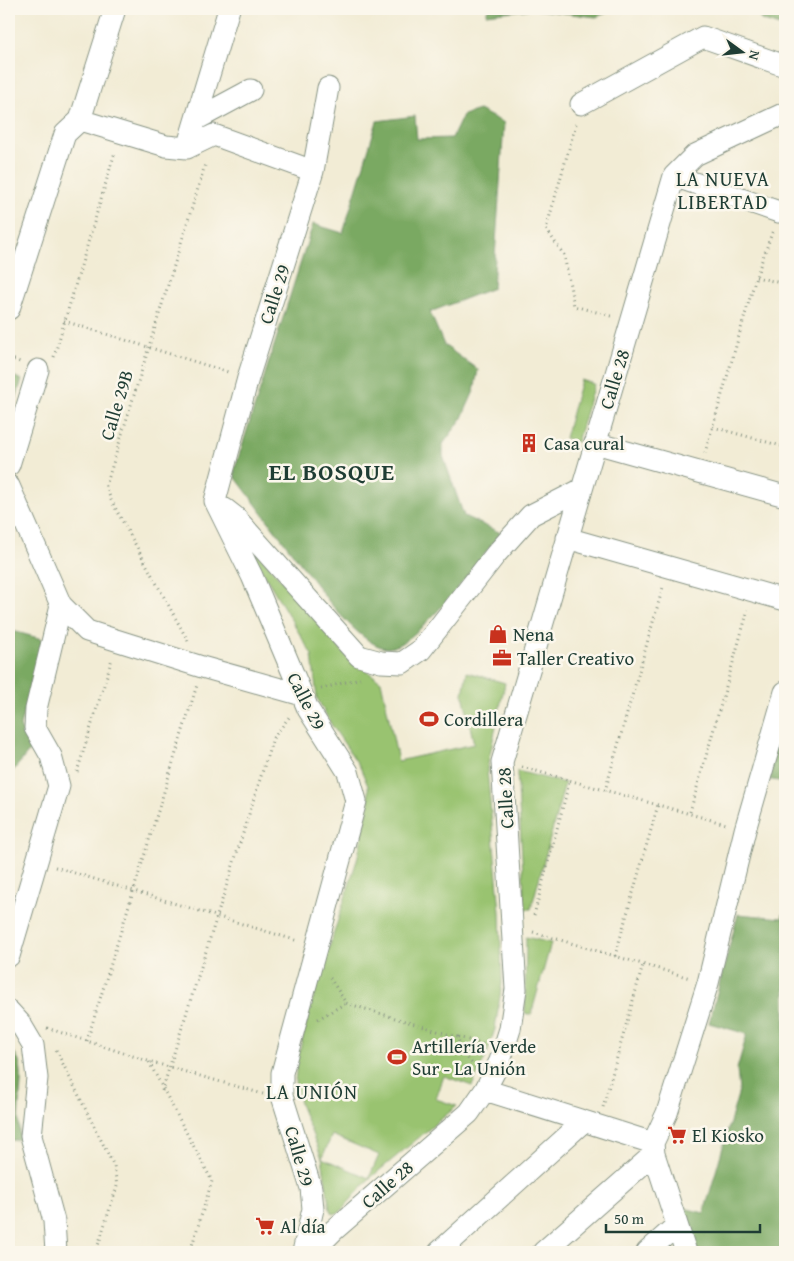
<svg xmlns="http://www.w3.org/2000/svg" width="794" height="1261" font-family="'Gentium Book Plus',serif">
<rect width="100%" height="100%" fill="#fbf7ec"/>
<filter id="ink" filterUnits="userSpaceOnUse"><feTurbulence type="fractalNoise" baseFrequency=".02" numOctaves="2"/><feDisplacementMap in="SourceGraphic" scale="10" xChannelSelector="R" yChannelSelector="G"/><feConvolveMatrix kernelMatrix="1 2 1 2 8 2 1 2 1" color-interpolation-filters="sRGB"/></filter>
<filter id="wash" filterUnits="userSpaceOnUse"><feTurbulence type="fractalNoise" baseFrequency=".0096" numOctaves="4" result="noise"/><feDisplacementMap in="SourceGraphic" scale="20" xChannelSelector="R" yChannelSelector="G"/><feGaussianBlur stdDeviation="1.12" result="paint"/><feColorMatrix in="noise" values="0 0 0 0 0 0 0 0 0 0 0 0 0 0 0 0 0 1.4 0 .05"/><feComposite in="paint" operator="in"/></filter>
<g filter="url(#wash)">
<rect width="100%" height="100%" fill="#f2ecd5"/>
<path fill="#99c370" stroke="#5c8052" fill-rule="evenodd" d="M581 380 594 384 577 442 565 438Z
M238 530 349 659 381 681 398 761 474 744 463 694 467 672 505 683 487 769 500 912 502 983 495 1029 486 1056 472 1086 444 1076 436 1099 457 1106 369 1179 340 1212 333 1214 330 1209 322 1158 300 1104 295 1082 297 1061 311 1005 357 860 369 804 368 786 360 767 331 724 317 698 312 655ZM332 1135 379 1155 369 1178 322 1158Z
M517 771 565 783 531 909H525Z
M526 937 551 943 531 1015 525 1013Z"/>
<path fill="#7aa962" stroke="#4c734b" d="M488 9H617L596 17 532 9 486 14Z
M754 9H785V11L779 26 761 20Z
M479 110 504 123 493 288 430 312 444 345 478 370 474 391 461 420 443 444V456L464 516 501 533C482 556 416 650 386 648 367 646 342 617 330 603L233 474 313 224 343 233 377 121 415 116 417 139 452 138 463 115Z
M9 374 22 380 9 420Z
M9 630 42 639 20 726 30 750 9 776Z
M785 716V782L766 779Z
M785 907V1252H698L684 1208 704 1213 739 1091 737 1069 747 1034 709 1023 738 914 782 918Z
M9 1047C27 1062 20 1087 19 1107 18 1118 19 1129 20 1139L9 1141Z"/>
</g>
<g filter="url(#ink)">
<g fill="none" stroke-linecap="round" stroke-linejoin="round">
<g stroke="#889484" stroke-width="23">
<path id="minor" d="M581 104 703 37 785 66
M197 119 251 90
M80 120 166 146 187 148 214 135 313 171
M187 148 229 9
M674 176 779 212
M9 309 65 134 80 120 115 9
M595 443 785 496
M9 465 38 370
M9 486 61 605 87 631 202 667 302 695
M225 509 234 516 359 656 381 662 402 663 421 650 496 554 531 515 582 489
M567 538 785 600
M9 956 59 786 51 756 35 728 36 709 61 605
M9 1011 20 1023 33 1045 37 1078 31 1136 54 1221 56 1252
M485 1090 653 1143
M303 1252 313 1209 311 1188 282 1096V1073L356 801 348 772 308 709 252 576 215 501 248 378 313 171 328 88
M312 1252 334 1230 469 1113 485 1090 500 1061 510 1029 516 989 502 762 674 176 695 155 785 113
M439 1252 583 1122
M543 1252 654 1154
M647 1252 677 1225
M686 1252 654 1154 653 1143 667 1113 708 983 745 830 785 692"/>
</g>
<path stroke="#889484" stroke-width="3" stroke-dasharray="1 4" stroke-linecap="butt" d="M576 124 546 229 564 255 574 306 611 316
M756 277 785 284
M64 321 228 372
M54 357 115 152
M9 358 20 362
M713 427 785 447
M705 453 756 277 773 230
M188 641 111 500 106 486 206 162
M321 689 360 678
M522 767 726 824
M77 772 112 659
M605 791 663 587
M690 812 748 610
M55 867 298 941
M534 915 570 780
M533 932 690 978
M615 956 658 805
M330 978 346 1003 457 1037 464 1054 474 1066
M318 1019 346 1003
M47 1028 148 1061 263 1094
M458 1037 486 1045
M87 1041 197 685
M56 1050 114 1166 117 1186 96 1252
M149 1062 212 1181 190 1252
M162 1091 273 738 290 716
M603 1107 643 965"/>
<use href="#minor" stroke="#fff" stroke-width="21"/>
</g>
</g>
<defs>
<g id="building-bare" transform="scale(1.5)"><path d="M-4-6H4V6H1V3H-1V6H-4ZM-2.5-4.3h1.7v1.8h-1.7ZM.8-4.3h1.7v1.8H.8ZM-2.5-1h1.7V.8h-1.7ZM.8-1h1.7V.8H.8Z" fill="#c8321e" stroke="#fbf7ec" stroke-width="2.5" paint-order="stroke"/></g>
<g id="shop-bare" transform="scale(1.5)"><path d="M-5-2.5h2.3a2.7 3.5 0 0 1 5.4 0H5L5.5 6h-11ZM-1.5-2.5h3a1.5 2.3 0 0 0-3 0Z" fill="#c8321e" stroke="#fbf7ec" stroke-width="2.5" paint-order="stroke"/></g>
<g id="office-bare" transform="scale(1.5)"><path d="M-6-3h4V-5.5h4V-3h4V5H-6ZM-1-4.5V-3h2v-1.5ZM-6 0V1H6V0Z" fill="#c8321e" stroke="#fbf7ec" stroke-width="2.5" paint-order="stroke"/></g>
<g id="stadium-bare" transform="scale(1.5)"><path d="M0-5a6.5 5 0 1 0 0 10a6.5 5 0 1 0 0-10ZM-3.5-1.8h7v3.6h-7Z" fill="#c8321e" stroke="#fbf7ec" stroke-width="2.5" paint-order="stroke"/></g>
<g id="supermarket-bare" transform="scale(1.5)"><path d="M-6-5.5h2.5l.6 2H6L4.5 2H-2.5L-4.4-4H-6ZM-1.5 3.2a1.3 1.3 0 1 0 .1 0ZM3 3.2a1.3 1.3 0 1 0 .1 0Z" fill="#c8321e" stroke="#fbf7ec" stroke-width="2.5" paint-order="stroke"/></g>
</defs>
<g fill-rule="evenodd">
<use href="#building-bare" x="529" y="443"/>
<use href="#shop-bare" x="498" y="634"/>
<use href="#office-bare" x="502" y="658"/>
<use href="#stadium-bare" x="429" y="719"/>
<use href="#stadium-bare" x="397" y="1057"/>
<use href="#supermarket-bare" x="677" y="1135"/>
<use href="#supermarket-bare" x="265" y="1226"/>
</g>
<g text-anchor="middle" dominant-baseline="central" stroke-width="5" stroke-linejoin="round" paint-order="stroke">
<g font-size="19" fill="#1f3d34" stroke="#fbf7ec">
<text transform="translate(274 294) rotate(-72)">Calle 29</text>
<text transform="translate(614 379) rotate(-73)">Calle 28</text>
<text transform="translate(116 405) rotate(-73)">Calle 29B</text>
<text transform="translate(307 701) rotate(63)">Calle 29</text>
<text transform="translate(505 798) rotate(-93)">Calle 28</text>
<text transform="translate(300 1156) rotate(74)">Calle 29</text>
<text transform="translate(387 1184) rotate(-41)">Calle 28</text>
</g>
<g font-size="19" fill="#1f3d34" stroke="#fbf7ec" text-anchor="start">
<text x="544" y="443">Casa cural</text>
<text x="513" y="634">Nena</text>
<text x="517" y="658">Taller Creativo</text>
<text x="444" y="719">Cordillera</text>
<text x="412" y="1046">Artillería Verde<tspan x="412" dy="22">Sur - La Unión</tspan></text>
<text x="692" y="1135">El Kiosko</text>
<text x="280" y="1226">Al día</text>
</g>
<g font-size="20" letter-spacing="1" fill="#1f3d34" stroke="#fbf7ec">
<text x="723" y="178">LA NUEVA<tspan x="723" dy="23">LIBERTAD</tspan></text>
<text x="312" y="1091">LA UNIÓN</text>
</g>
<g font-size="24" font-weight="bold" letter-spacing="1" fill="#1f3d34" stroke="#fbf7ec">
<text x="332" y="471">EL BOSQUE</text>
</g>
</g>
<rect width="794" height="1261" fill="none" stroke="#fbf7ec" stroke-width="30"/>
<g transform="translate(742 52) rotate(105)" stroke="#fbf7ec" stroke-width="4" paint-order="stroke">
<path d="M0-4L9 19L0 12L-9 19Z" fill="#1f3d34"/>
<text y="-8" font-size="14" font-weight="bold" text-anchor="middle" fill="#1f3d34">N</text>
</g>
<path d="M606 1224v8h154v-8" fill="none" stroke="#1f3d34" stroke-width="2.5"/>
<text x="614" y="1224" font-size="15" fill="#1f3d34" stroke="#fbf7ec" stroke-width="4" paint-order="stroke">50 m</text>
</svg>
